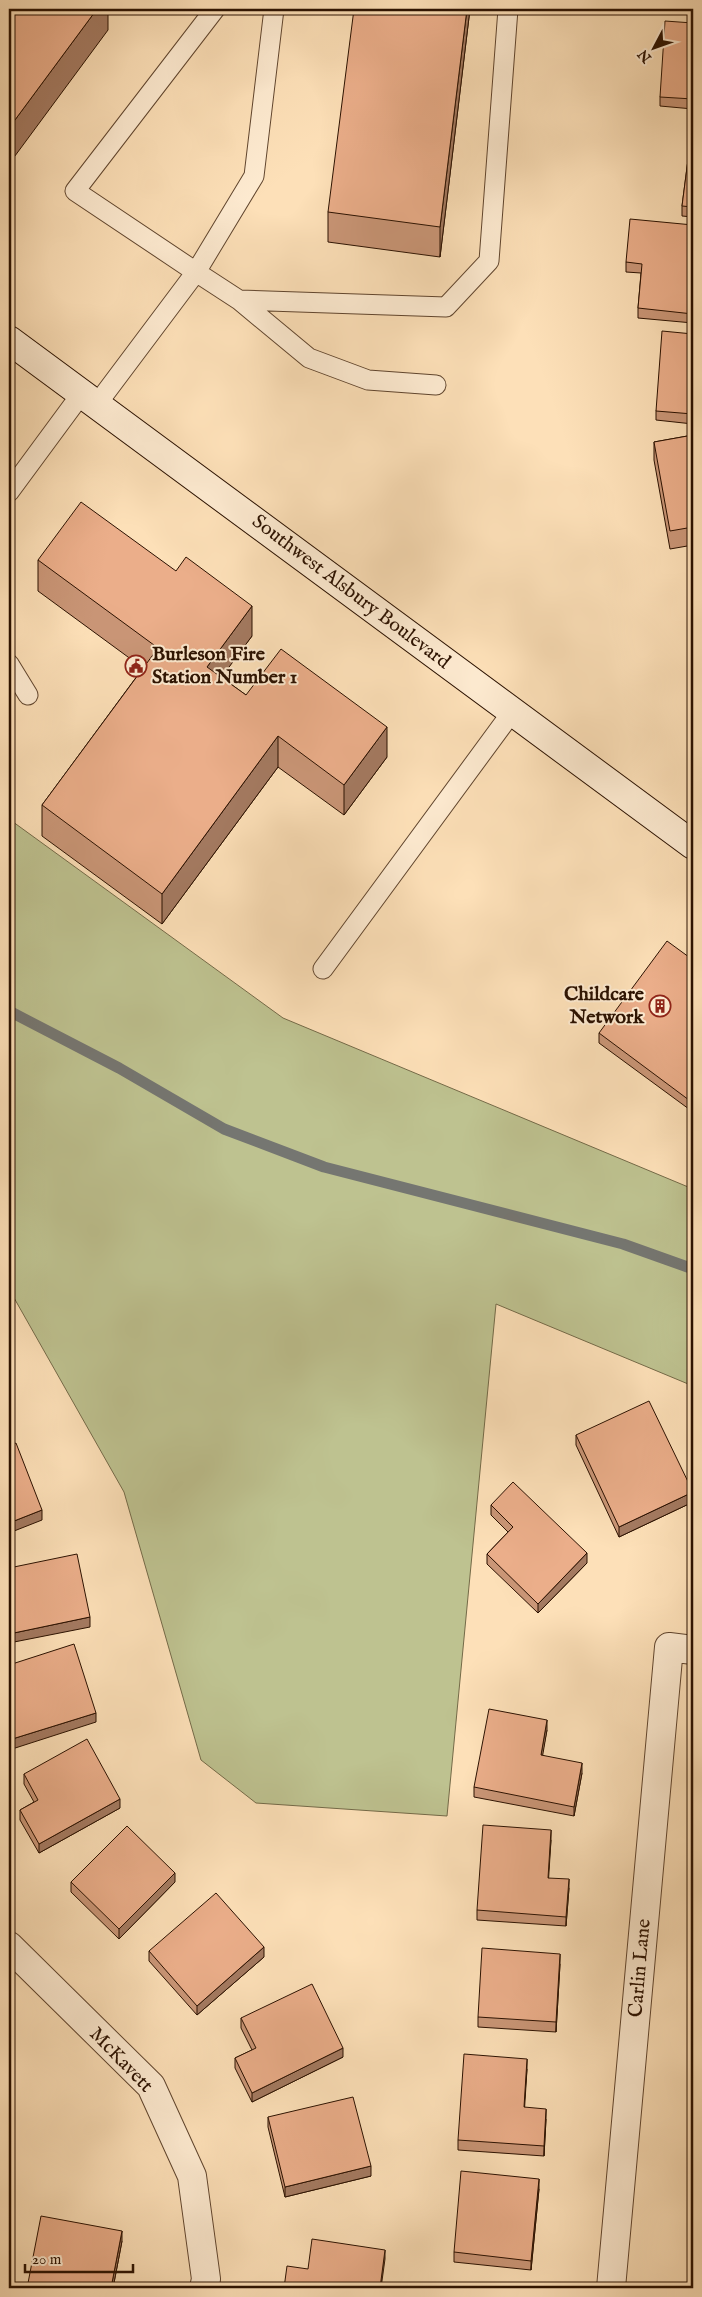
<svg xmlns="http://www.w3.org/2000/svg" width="702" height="2297" font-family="'IM FELL English',serif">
<rect width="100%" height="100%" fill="#fde0b8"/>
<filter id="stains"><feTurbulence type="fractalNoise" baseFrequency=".004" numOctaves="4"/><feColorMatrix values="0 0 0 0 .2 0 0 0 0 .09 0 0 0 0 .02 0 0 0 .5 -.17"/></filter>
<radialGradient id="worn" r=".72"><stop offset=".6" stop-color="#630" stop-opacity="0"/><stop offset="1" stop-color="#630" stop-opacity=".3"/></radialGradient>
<path fill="#bec290" stroke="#746a48" d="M9 819 283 1018 693 1189V1386L496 1304 447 1816 256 1803 201 1760 124 1492 9 1289Z"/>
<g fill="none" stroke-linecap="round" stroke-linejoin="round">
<path stroke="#757671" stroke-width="11" d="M9 1011 119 1068 224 1129 324 1167 623 1244 693 1269"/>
<g stroke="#60452e" stroke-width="21">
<path id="service" d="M215 9 75 191 196 272 254 176 274 9
M239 300 446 307 489 261 508 9
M97 404 196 272 239 300 309 358 368 380 436 385
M9 492 82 393
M9 664 28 695
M323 969 512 712"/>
</g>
<g stroke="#60452e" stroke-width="30">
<path id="minor" d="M9 1946 151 2086 192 2176 206 2279 204 2288
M611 2288 669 1647 693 1650"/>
</g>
<g stroke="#2b1100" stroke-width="30">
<path id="secondary" d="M9 340 693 845"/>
</g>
<use href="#service" stroke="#feebd1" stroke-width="19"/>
<use href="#minor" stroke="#feebd1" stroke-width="28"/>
<use href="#secondary" stroke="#feebd1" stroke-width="28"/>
</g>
<path fill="#ca9677" stroke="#2b1100" d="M470 9 440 257 328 242V212Z
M693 23V109L660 106V97Z
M693 121V217L682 216V206Z
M693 225V323L638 318V308L641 273 626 272V262Z
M693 334V424L656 420V411Z
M693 435V545L670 549 654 460V442Z
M38 560 252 636 221 677 246 695 387 757 344 815 278 767 162 924 42 836V805L143 668 38 591Z
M693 611V627L690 623V614Z
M693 960V1112L599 1043V1033Z
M576 1435 693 1502 619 1537 576 1445Z
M491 1505 587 1563 538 1613 487 1564V1554L508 1532 491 1515Z
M547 1730 542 1755 582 1773 574 1816 474 1797V1787Z
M24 1774 120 1808 39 1853 20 1820V1810L34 1802 24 1784Z
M551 1840 548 1878 569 1888 566 1926 477 1920V1910Z
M71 1882H175L119 1939 71 1892Z
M149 1951 264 1957 197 2015 149 1961Z
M560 1964 556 2032 478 2027V2017Z
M241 2018 343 2057 252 2102 235 2068V2058L252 2050 241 2028Z
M527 2069 524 2107 546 2119 544 2156 458 2150V2140Z
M268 2117 371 2176 285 2197 268 2127Z
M539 2189 531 2270 454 2262V2252Z
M122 2241 113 2288H28V2283Z"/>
<path fill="#a47a61" stroke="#2b1100" d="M97 9H108V30L9 164V128Z
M467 9H470L440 257V227Z
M252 606V636L207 697V667Z
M387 727V757L344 815V785Z
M278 736V767L162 924V894Z
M693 1492V1502L619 1537V1527Z
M42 1510V1520L9 1533V1523Z
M587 1553V1563L538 1613V1604Z
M90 1617V1627L9 1643V1634Z
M96 1713V1722L9 1750V1740Z
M547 1720V1730L541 1765V1755Z
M582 1763V1773L574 1816V1807Z
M120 1799V1808L39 1853V1844Z
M551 1830V1840L548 1888V1878Z
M175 1873V1882L119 1939V1929Z
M569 1879V1888L566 1926V1917Z
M264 1947V1957L197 2015V2006Z
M560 1954V1964L556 2032V2022Z
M343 2048V2057L252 2102V2093Z
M527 2059V2069L524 2117V2107Z
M546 2109V2119L544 2156V2146Z
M371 2166V2176L285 2197V2187Z
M539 2179V2189L531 2270V2261Z
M122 2231V2241L113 2288H111Z
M385 2250V2259L381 2288H380Z"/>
<path fill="#ebae8a" stroke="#2b1100" d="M18 9H97L9 128V21Z
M354 9H467L440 227 328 212Z
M665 21 693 23V99L660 97Z
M693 121V207L682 206Z
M630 219 693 225V314L638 308 642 264 626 262Z
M662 331 693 334V414L656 411Z
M693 435V527L670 531 654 442Z
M81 502 176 571 186 557 252 606 207 667 246 695 281 649 387 727 344 785 278 736 162 894 42 805 158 648 38 560Z
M693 611V618L690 614Z
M667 941 693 960V1103L599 1033Z
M649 1401 693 1492 619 1527 576 1435Z
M16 1443 42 1510 9 1523V1446Z
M513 1482 587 1553 538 1604 487 1554 513 1527 491 1505Z
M77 1554 90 1617 9 1634V1568Z
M74 1644 96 1713 9 1740V1665Z
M489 1709 547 1720 541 1755 582 1763 574 1807 474 1787Z
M87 1739 120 1799 39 1844 20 1810 38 1800 24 1774Z
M483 1825 551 1830 548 1878 569 1879 566 1917 477 1910Z
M127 1826 175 1873 119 1929 71 1882Z
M216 1893 264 1947 197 2006 149 1951Z
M482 1948 560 1954 556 2022 478 2017Z
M312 1984 343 2048 252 2093 235 2058 256 2048 241 2018Z
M464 2054 527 2059 524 2107 546 2109 544 2146 458 2140Z
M353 2097 371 2166 285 2187 268 2117Z
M461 2171 539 2179 531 2261 454 2252Z
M41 2216 122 2231 111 2288H55L28 2283Z
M312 2239 385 2250 380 2288H284L287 2266 308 2269Z"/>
<defs>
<g id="civic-ring" transform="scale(1.125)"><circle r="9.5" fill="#feebd1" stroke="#8f2418" stroke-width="1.5"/><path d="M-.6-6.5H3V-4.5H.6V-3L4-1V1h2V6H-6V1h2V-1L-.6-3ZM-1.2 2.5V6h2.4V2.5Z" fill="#8f2418"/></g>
<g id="building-ring" transform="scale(1.125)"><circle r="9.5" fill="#feebd1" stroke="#8f2418" stroke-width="1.5"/><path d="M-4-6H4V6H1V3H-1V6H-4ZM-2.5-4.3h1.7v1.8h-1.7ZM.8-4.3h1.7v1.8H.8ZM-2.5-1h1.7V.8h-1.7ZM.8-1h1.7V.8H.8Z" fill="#8f2418"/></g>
</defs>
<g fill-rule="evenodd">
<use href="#civic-ring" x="136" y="666"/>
<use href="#building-ring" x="660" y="1006"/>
</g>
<g text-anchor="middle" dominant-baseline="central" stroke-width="4" stroke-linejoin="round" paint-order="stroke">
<g font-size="20" fill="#2b1100" stroke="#feebd1">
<text transform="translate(351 592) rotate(37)">Southwest Alsbury Boulevard</text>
<text transform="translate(640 1968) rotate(-85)">Carlin Lane</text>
<text transform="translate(121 2060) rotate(46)">McKavett</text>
</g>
<g font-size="20" font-weight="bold" fill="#2b1100" stroke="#feebd1" text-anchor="start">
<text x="152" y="654">Burleson Fire<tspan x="152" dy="23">Station Number 1</tspan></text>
<text x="644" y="994" text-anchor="end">Childcare<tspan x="644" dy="23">Network</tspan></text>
</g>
</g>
<rect width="702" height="2297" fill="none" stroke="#fde0b8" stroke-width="30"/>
<rect x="10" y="10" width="682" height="2277" fill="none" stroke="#2b1100" stroke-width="2.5"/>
<rect x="15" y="15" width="672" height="2267" fill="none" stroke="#2b1100"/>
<g transform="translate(654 48) rotate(229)" stroke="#feebd1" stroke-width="4" paint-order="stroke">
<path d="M0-4L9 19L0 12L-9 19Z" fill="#2b1100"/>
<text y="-8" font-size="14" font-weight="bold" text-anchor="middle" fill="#2b1100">N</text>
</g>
<path d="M25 2264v8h108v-8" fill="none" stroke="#2b1100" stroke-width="2.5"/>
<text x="32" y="2264" font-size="15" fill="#2b1100" stroke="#feebd1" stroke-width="4" paint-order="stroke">20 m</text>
<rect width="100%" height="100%" filter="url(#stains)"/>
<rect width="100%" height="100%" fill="url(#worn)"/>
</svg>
